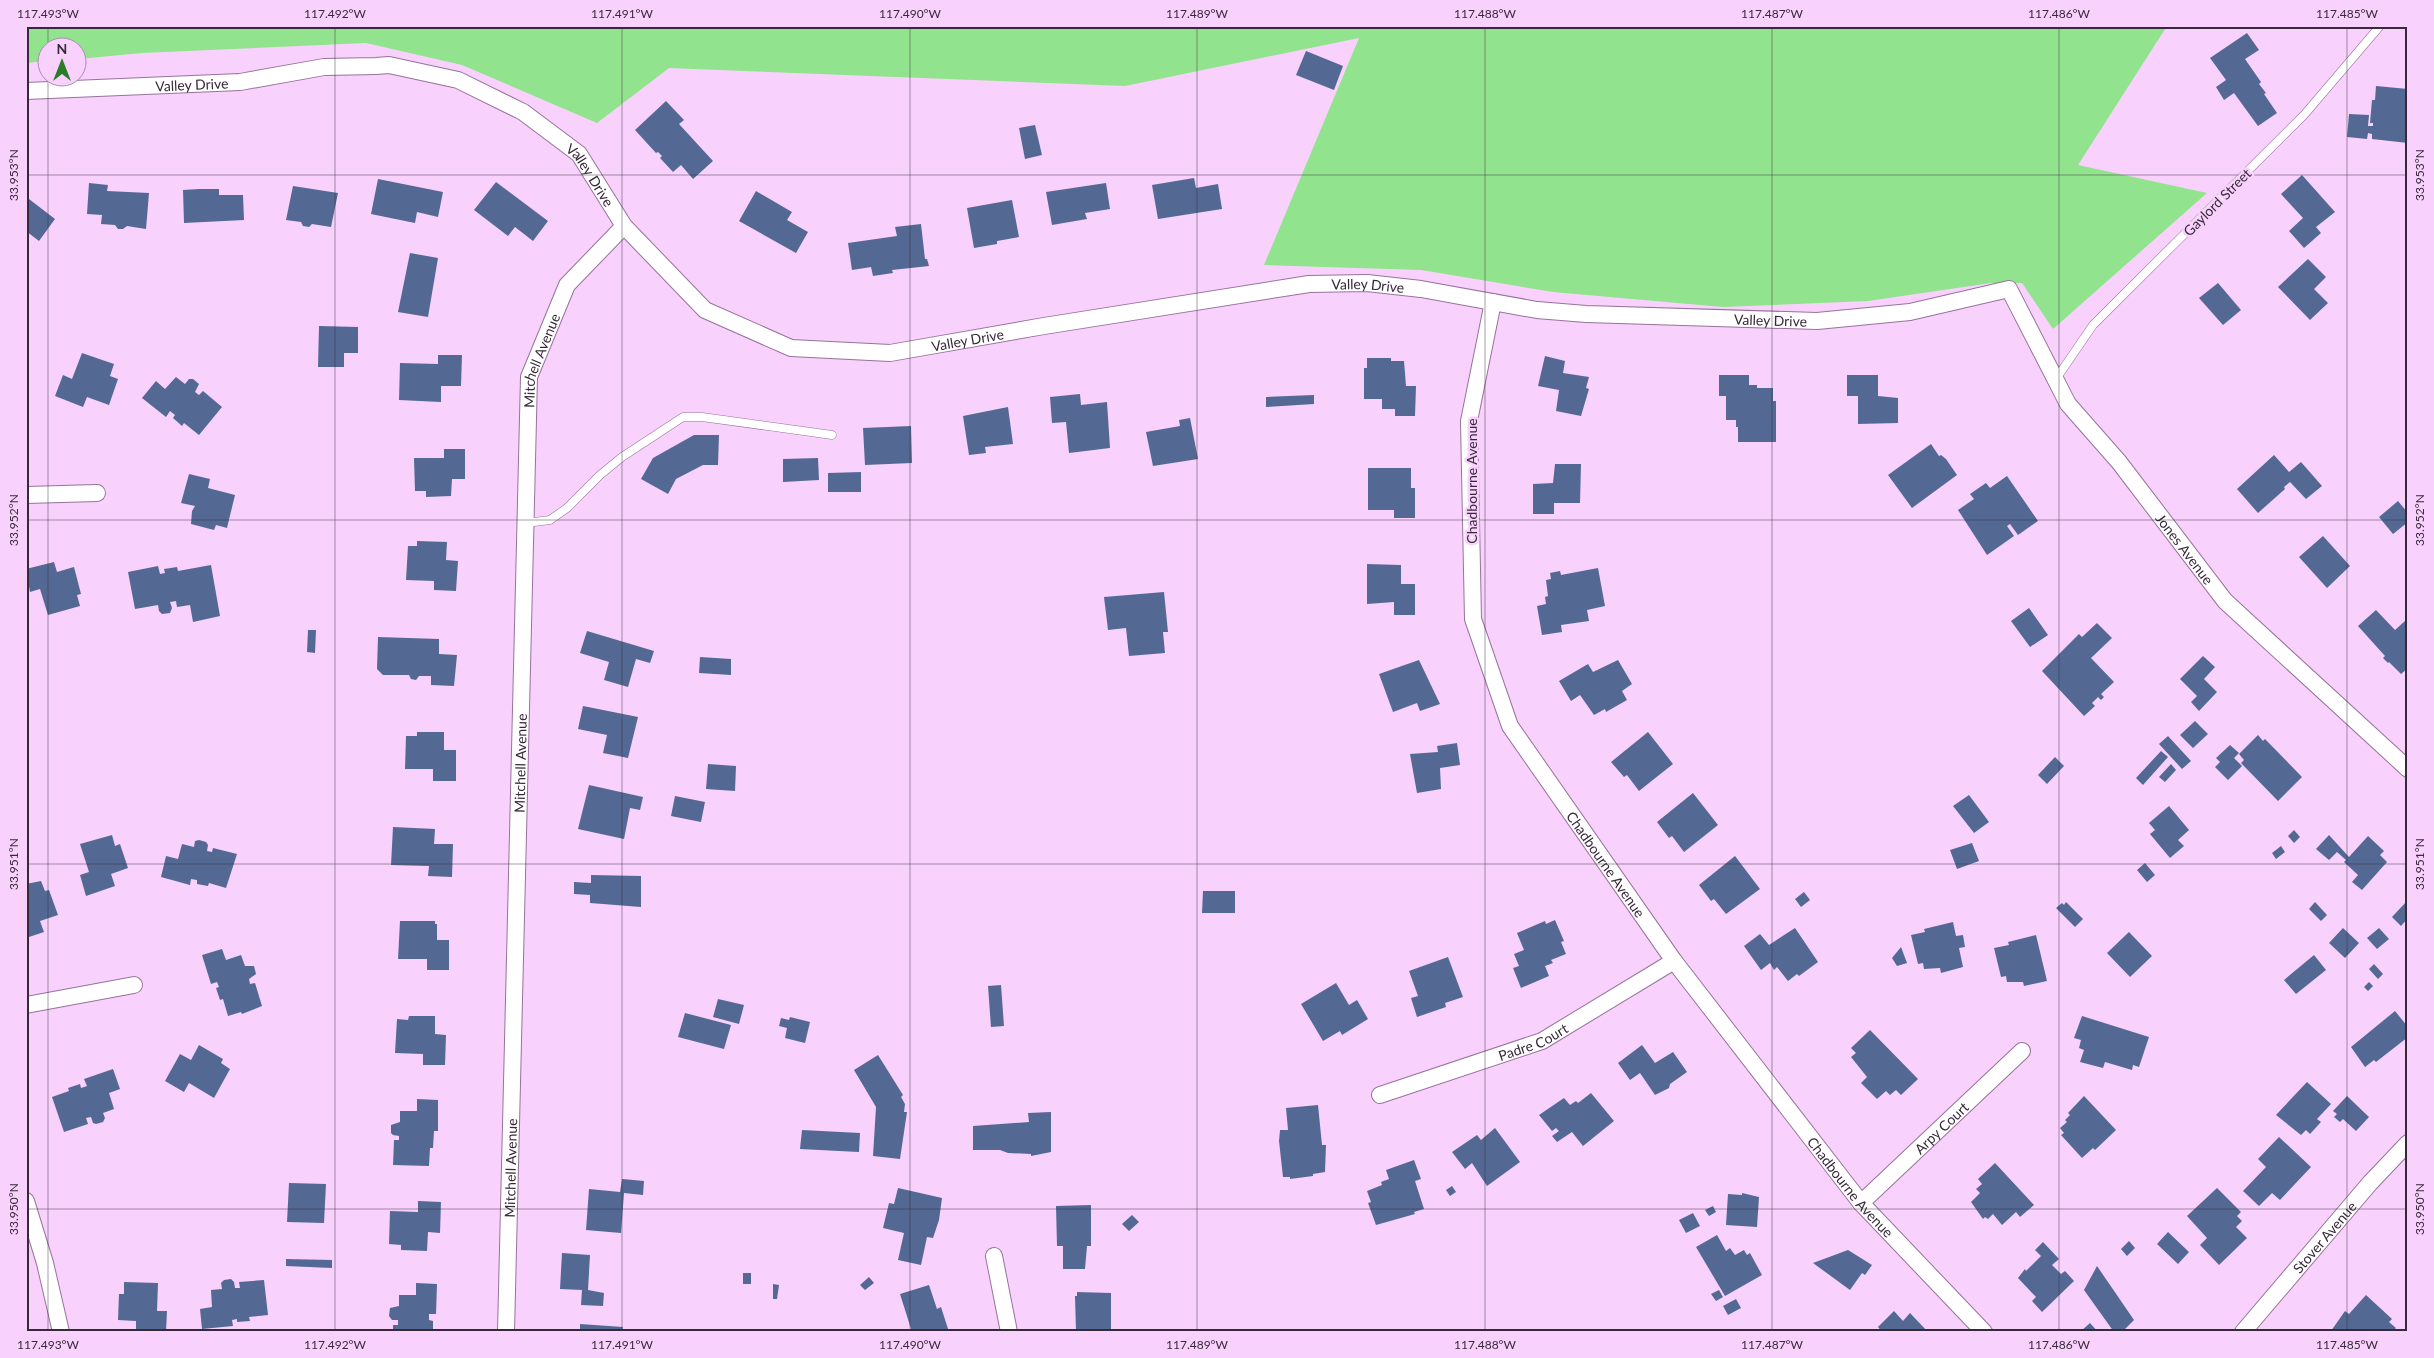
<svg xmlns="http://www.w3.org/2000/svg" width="2434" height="1358" font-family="Lato,sans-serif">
<rect width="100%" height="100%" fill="#f8d1fd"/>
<path fill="#92e38d" d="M26 26H2167L2078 165 2207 193 2053 329 2022 283H1991L1868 301 1723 307 1553 292 1421 270 1264 265 1359 38 1125 86 669 68 597 123 462 65 366 43 142 53 78 59V48H48L47 61 26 63Z"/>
<path fill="#536994" d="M2247 33 2259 50 2245 59 2261 82 2259 84 2266 93 2264 94 2277 113 2258 126 2234 93 2224 100 2216 87 2226 80 2210 58Z
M1306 51 1343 66 1334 90 1296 75Z
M2376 86 2408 89V143L2372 139V134L2368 133 2367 139 2347 137 2349 114 2369 115 2368 126H2373V123H2370L2372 100H2375Z
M666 101 684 120 679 124 713 161 693 179 681 165 673 172 660 158 662 156 658 152 656 153 635 130Z
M1035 125 1042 155 1025 159 1019 128Z
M2302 175 2335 212 2316 227 2321 233 2304 248 2289 231 2303 218 2281 194Z
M1194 178 1196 188 1218 184 1222 209 1158 219 1152 185Z
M378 179 443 192 438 217 417 212 415 223 371 214Z
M496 182 548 221 533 241 515 227 508 236 474 210Z
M89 183 108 185 107 191 149 193 146 229 127 226 123 229H118L115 225 101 224 102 215 87 214Z
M1106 183 1110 209 1085 213 1087 219 1052 225 1046 192Z
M293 186 338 193 331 227 312 224 309 227 303 226 301 222 286 220Z
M199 189H219V195H243L244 220 184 223 183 190Z
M756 191 792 212 787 220 808 232 796 253 739 221Z
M29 199 55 219 39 241 26 231V203Z
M1012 200 1019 237 997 241V244L974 248 967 208Z
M921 224 925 259H927L929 266 892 270 893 273 873 276 871 267 852 270 848 243 897 236 895 227Z
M410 253 438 258 428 317 398 312Z
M2308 259 2326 277 2314 289 2328 303 2310 320 2278 287Z
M2218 283 2241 310 2223 325 2199 298Z
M319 326 358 327V353H344V367H318Z
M82 353 114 364 110 376 118 379 109 405 87 397 83 407 55 396 63 375 72 379Z
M438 355H462L461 386H441V402L399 400 400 363 438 364Z
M1545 356 1565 361 1563 373 1589 377 1586 388 1589 389 1581 416 1556 411 1559 390 1538 386Z
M1367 358H1391V361H1404L1406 386H1416L1415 416H1395V409H1382V399H1364V368H1367Z
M1719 375H1749V385H1757V388H1773V401H1776V442H1738V427H1736V420H1726V396H1719Z
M1847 375H1878V396L1898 398V423L1858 424V396H1847Z
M176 377 185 384 189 379H193L199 384 195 392 199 395 203 391 222 407 199 435 184 423 182 426 173 418 175 415 170 411 166 417 142 398 156 381 165 389Z
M1080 394 1081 405 1107 402 1110 448 1069 453 1066 422 1052 423 1050 397Z
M1314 395V404L1266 407V397Z
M1008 407 1013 444 985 447 986 453 969 455 963 416Z
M1190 418 1198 459 1153 466 1146 432 1180 426 1179 420Z
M911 426 912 463 865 465 863 428Z
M694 435H719L718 465H703L676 479 668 494 641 479 653 458Z
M1931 444 1939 456 1941 455 1946 459 1957 475 1912 508 1888 475Z
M444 449H465V479H452L451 496 426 497V491H415L414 458H444Z
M2274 455 2289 472 2301 462 2322 486 2306 499 2290 482 2284 487 2285 489 2258 513 2237 489Z
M818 458 819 480 783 482V459Z
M1555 464H1581L1580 503H1554V514H1533V484L1553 483Z
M1368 468H1411V488H1415V518H1394V510H1368Z
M861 472V492H828V473Z
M189 474 210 479 208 488 235 495 227 528 216 525 214 530 191 524 192 511 195 506 181 503Z
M2007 476 2038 521 2018 535 2010 524 2007 526 2014 536 1987 555 1958 510 1974 499 1970 494 1986 483 1990 488Z
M2398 501 2408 513V522L2393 534 2379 517Z
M2323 536 2350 566 2327 588 2299 557Z
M417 541 447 542 446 560 458 561 456 591 434 590V581L406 580 408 546H417Z
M54 562 57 572 74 567 81 594 77 595 80 606 48 615 40 589 30 592 26 569Z
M1367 564 1401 565V584H1415V615H1394V602L1367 604Z
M211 565 220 616 193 622 190 605 177 607 176 601 170 602 172 608 170 613 162 614 159 611 158 605 135 609 128 572 158 566 160 574 165 573 164 569 177 567 178 571Z
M1598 568 1605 606 1587 610 1589 621 1561 625 1562 632 1542 635 1537 606 1546 604 1545 597 1548 596 1546 580 1551 579 1550 573 1560 571 1561 575Z
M1164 592 1168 632H1163L1165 653 1129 656 1126 628 1108 630 1104 597Z
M2029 608 2048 635 2030 647 2011 621Z
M2376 610 2395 630 2405 621 2408 624V668L2401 674 2389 662 2388 663 2383 658 2385 656 2358 626Z
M2097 623 2112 638 2091 658 2114 682 2101 694 2104 697 2101 700 2098 697 2092 703 2095 706 2084 716 2042 671 2079 634 2082 637Z
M308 630H316L315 653 307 652Z
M587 631 654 651 650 663 636 659 628 687 604 680 609 662 580 653Z
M378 637 439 639V654L457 655 454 686 431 685V676H419L416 680 411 679 409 675H383L377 669Z
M2203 656 2215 667 2204 679 2217 692 2199 711 2191 702 2197 696 2180 679Z
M700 657 731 659V675L699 673Z
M1419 660 1440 704 1420 711 1417 703 1393 712 1379 674Z
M1618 660 1632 684 1622 691 1627 700 1606 712 1605 709 1594 715 1580 695 1571 701 1559 681 1588 664 1593 672Z
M583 706 638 717 628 758 603 753 607 735 578 729Z
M2195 721 2208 734 2193 748 2180 735Z
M417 732H444V750H456V781H433V769H405L406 736H417Z
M1648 732 1673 764 1639 791 1627 775 1624 777 1611 762Z
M2258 735 2263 741 2265 739 2302 777 2278 801 2241 763 2244 760 2239 754Z
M2168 736 2191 761 2182 769 2159 744Z
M1457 743 1460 765 1440 768 1441 789 1417 793 1410 754 1438 752 1437 746Z
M2230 745 2239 753 2234 758 2242 766 2228 780 2215 767 2220 762 2216 758Z
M2161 751 2168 757 2143 785 2136 778Z
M2055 757 2064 766 2047 784 2038 775Z
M708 764 736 766 735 791 706 789Z
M2171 764 2176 770 2165 782 2159 777Z
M589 785 643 797 640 810 630 808 624 839 578 829Z
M1693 793 1718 825 1684 852 1672 836 1669 838 1657 822Z
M1969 795 1989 822 1974 833 1953 806Z
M675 796 705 802 701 822 671 816Z
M2169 806 2189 830 2178 840 2184 846 2170 858 2150 834 2155 830 2149 823Z
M393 827 435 829 434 844H453L452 877 428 876 429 866 391 865Z
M2294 830 2300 837 2294 843 2288 836Z
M112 835 115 846 120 844 128 868 111 874 115 886 86 896 80 875 89 872 80 844Z
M2329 835 2349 857 2368 836 2384 851 2380 855 2387 862 2362 890 2352 882 2358 875 2344 862 2346 860 2337 852 2329 860 2316 849Z
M199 840 206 842 208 845 207 851 212 852 213 848 237 854 226 888 209 883 208 886 197 884V880L191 879 190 885 161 877 166 856 178 859 182 844 194 847 195 841Z
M1972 843 1979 861 1957 869 1950 850Z
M2281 846 2285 852 2276 859 2272 853Z
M1735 856 1760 889 1726 914 1714 899 1711 901 1699 885Z
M2145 863 2155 875 2147 882 2137 870Z
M591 875 641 876V907L590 903V895L574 894V882L591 883Z
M41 881 45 891 49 890 58 915 40 921 44 932 26 938V884Z
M1203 891H1235V913H1202Z
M1804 892 1810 900 1801 907 1795 899Z
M2066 902 2083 919 2075 927 2056 908 2062 903 2064 905Z
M2315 902 2327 915 2321 921 2309 909Z
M2406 902 2408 905V918L2401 926 2392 917Z
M1555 920 1564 941 1561 942 1566 954 1551 960 1553 963 1545 966 1549 976 1521 988 1513 968 1519 966 1514 954 1524 950 1517 933 1545 921 1546 924Z
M400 921H435V924H437V940H449V970H427V959H398Z
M1953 922 1956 936 1963 935 1965 947 1959 948 1963 967 1941 973 1940 968 1924 969 1923 963 1918 964 1911 935 1925 932 1924 929Z
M1795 928 1818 962 1799 976 1797 974 1788 981 1777 967 1774 970 1770 963 1761 970 1744 946 1760 934 1769 945Z
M2343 928 2359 943 2345 958 2329 943Z
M2379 928 2389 939 2377 949 2367 938Z
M2129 932 2152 956 2130 977 2107 953Z
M2036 935 2047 981 2024 986 2023 982H2007L2006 976 2001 977 1994 948 2009 945 2008 942Z
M1901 947 1907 963 1897 966 1892 958Z
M222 949 226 960 241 955 245 966H254L256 974 249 979 250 984 255 983 262 1006 242 1014 241 1012 228 1016 223 999 220 1000 216 988 219 987 217 982 211 984 202 955Z
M2314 955 2326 970 2296 994 2284 980Z
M1448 957 1463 997 1445 1003 1446 1007 1417 1017 1411 998 1418 996 1409 971Z
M2374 964 2383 974 2378 979 2369 969Z
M2369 982 2373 986 2368 991 2364 987Z
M1336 983 1349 1005 1357 1000 1368 1019 1342 1035 1340 1031 1323 1041 1301 1004Z
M1001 985 1004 1026 991 1027 988 986Z
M718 999 744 1005 739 1024 713 1017Z
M2395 1011 2408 1027V1037L2376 1062 2374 1060 2365 1067 2351 1047Z
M685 1013 731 1025 724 1049 678 1037Z
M409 1016H435V1034L446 1035 445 1065H423V1054L395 1053 397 1019 408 1020Z
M2082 1016 2149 1037 2139 1067 2133 1065 2132 1070 2105 1062 2103 1068 2080 1062 2084 1050 2079 1048 2081 1040 2074 1038Z
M790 1017 810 1022 805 1043 785 1038 787 1028 779 1026 781 1018 789 1020Z
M1870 1030 1918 1079 1901 1095 1896 1090 1890 1095 1886 1091 1877 1099 1861 1083 1867 1077 1851 1057 1856 1053 1851 1048Z
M199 1045 223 1059 221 1063 230 1069 214 1098 189 1083 184 1092 165 1081 180 1054 191 1060Z
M1642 1045 1655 1063 1673 1052 1687 1072 1670 1084 1669 1088 1655 1095 1640 1073 1630 1080 1618 1063Z
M878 1055 903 1095 901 1097 905 1104 904 1112H907L900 1159 873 1156 876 1107 854 1070Z
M113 1069 120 1089 109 1093 114 1109 103 1113 105 1118 103 1122 96 1124 93 1123 91 1117 86 1118 88 1124 64 1132 52 1097 69 1091 68 1088 80 1084 81 1088 87 1086 84 1079Z
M2307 1082 2331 1104 2317 1119 2321 1122 2310 1134 2306 1130 2301 1135 2276 1115Z
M1591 1093 1614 1121 1583 1146 1572 1132 1557 1142 1552 1136 1559 1131 1556 1128 1552 1131 1539 1115 1564 1098 1570 1105 1576 1101 1578 1103Z
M2084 1096 2116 1130 2095 1150 2093 1148 2082 1158 2061 1135 2064 1133 2060 1128 2067 1122 2065 1120 2070 1115 2068 1113Z
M2347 1096 2369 1117 2356 1131 2343 1119 2340 1122 2334 1117 2337 1114 2333 1111Z
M417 1099 438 1100V1131H434L433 1148H430L429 1166 393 1165 394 1140H399V1136L393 1135 391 1133V1125L400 1122V1111H417Z
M1318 1105 1322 1145H1326L1325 1172 1313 1174V1176L1290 1179V1177H1283L1279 1141 1280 1130H1288L1286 1108Z
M1051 1112V1152L1031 1156V1154L1008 1153 1000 1150H973V1126L1029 1122 1028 1113Z
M1495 1128 1520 1162 1487 1186 1472 1163 1465 1169 1452 1152 1477 1135 1481 1140Z
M802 1130 860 1133 859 1152 800 1149Z
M2279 1137 2311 1167 2280 1200 2272 1193 2259 1206 2243 1191 2266 1167 2258 1159Z
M1414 1160 1421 1179 1415 1181 1424 1209 1414 1212 1415 1214 1376 1225 1368 1203 1371 1202 1367 1191 1382 1185 1381 1182 1389 1179 1386 1170Z
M1995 1163 2034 1205 2020 1217 2016 1212 2002 1225 1993 1214 1988 1219 1985 1217 1983 1219 1971 1202 1980 1193 1976 1189 1982 1184 1978 1179Z
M622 1179 644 1181 643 1195 624 1193 621 1233 586 1230 589 1189 620 1192Z
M289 1183 326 1184 324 1223 287 1222Z
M1452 1186 1456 1192 1450 1196 1446 1190Z
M898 1188 942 1198 939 1220 933 1238 927 1237 921 1265 898 1260 904 1233 883 1228 889 1203 894 1204Z
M2217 1188 2241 1212 2237 1216 2242 1221 2236 1227 2247 1238 2219 1265 2200 1245 2207 1238 2187 1216Z
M1742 1193 1759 1197 1757 1227 1726 1225 1728 1194 1742 1195Z
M418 1201 441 1202 440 1233 428 1232 427 1251 401 1250V1245L389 1244 390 1211 418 1212Z
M1091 1205V1246H1087L1085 1269H1063V1246H1057L1056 1206Z
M1713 1206 1716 1212 1709 1216 1705 1210Z
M1693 1213 1700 1226 1686 1233 1679 1220Z
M1132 1215 1139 1222 1129 1231 1122 1224Z
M2168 1232 2189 1252 2178 1264 2157 1244Z
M1717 1235 1726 1251 1730 1248 1735 1255 1744 1250 1747 1255 1750 1253 1762 1275 1725 1296 1696 1247Z
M2129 1241 2135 1248 2127 1256 2121 1249Z
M2043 1242 2059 1259 2052 1265 2061 1274 2065 1271 2074 1281 2042 1312 2032 1301 2036 1297 2018 1278 2025 1269 2026 1271 2041 1256 2035 1250Z
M1848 1250 1872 1265 1865 1275 1862 1273 1850 1290 1813 1263Z
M562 1253 590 1255 588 1290 604 1293 603 1306 581 1305 582 1290 560 1289Z
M286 1259 332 1260V1268L286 1266Z
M2097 1266 2134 1320 2122 1332H2114L2084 1290Z
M743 1273H751V1284H743Z
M869 1277 874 1283 865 1290 860 1285Z
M231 1279 234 1282 235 1288H240L239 1282 264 1280 268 1315 249 1317 250 1321 237 1322V1319L232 1320 233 1326 202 1329 200 1309 212 1307 211 1290 222 1289 221 1283 224 1280Z
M124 1282 158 1283 157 1311H167L166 1332H136V1321L118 1320 119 1294H124Z
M416 1283 437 1284 436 1314H429V1320L433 1321V1332H393V1325H398V1320H392L389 1316 390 1308 399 1306V1295H416Z
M773 1284 779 1285 777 1299H773Z
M929 1285 937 1309 941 1307 949 1332H912L900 1294Z
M1719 1290 1723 1297 1716 1301 1711 1294Z
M1077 1292 1111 1293V1332H1076L1075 1296H1077Z
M2366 1295 2392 1319 2389 1322 2396 1328 2392 1332 2331 1331 2345 1311 2349 1314Z
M1736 1299 1741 1308 1728 1315 1723 1306Z
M1894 1311 1903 1321 1910 1313 1928 1332H1882L1878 1327Z
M2090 1323 2098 1332H2080Z
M580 1324 623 1327 622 1332H580Z"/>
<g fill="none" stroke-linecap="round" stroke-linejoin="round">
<g stroke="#97739b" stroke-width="9">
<path id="service" d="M2056 379 2093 325 2304 115 2380 26
M526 523 550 520 567 508 600 475 622 457 683 417H702L832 435"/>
</g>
<g stroke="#97739b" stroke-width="18">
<g id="minor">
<path id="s1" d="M26 91 240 82 324 67 376 66 389 65 458 80 523 112 579 154 624 226 705 310 791 348 890 353 1044 326 1309 284 1367 283 1421 289 1537 310 1586 314 1817 321 1910 312 2009 289 2068 404 2119 462 2225 601 2408 769"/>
<path id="s2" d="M1493 302 1469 421 1473 619 1510 726 1674 961 1861 1203 1984 1332"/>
<path d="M26 495 97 493"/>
<path d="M26 1005 134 985"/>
<path id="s3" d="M1380 1095 1542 1041 1674 961"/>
<path d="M26 1201 45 1263 61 1332"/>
<path id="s4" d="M1861 1203 2022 1051"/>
<path d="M994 1256 1009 1332"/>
<path id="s5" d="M506 1332 529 377 567 285 624 226"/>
<path id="s6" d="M2243 1332 2370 1183 2408 1143"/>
</g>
</g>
<use href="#service" stroke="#fff" stroke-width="8"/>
<use href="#minor" stroke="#fff" stroke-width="16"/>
</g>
<path fill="none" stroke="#38293a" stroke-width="1" stroke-opacity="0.45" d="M48 26V48M335 26V1332M622 26V1332M910 26V1332M1197 26V1332M1485 26V1332M1772 26V1332M2059 26V1332M2347 26V1332M48 78V1332M26 175H2408M26 520H2408M26 864H2408M26 1209H2408"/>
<g text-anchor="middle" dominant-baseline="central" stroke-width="5" stroke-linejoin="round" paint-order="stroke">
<g font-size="14" fill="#38293a" stroke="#f8d1fd">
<text stroke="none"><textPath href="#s1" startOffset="166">Valley Drive</textPath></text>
<text stroke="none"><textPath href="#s1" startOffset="601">Valley Drive</textPath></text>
<text transform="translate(2217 202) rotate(-45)">Gaylord Street</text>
<text stroke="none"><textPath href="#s1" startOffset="1456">Valley Drive</textPath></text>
<text stroke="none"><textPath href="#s1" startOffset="1861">Valley Drive</textPath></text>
<text stroke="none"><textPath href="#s1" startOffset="1051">Valley Drive</textPath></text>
<text stroke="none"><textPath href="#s5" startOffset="974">Mitchell Avenue</textPath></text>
<text transform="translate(1471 481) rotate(-90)">Chadbourne Avenue</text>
<text stroke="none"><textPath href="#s1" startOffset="2418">Jones Avenue</textPath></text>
<text stroke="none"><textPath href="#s5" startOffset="569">Mitchell Avenue</textPath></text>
<text stroke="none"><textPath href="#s2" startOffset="601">Chadbourne Avenue</textPath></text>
<text stroke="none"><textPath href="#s3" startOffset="162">Padre Court</textPath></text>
<text stroke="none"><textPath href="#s4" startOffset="110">Arpy Court</textPath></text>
<text stroke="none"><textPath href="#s5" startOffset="164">Mitchell Avenue</textPath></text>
<text stroke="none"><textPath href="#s2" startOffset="1006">Chadbourne Avenue</textPath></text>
<text stroke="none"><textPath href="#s6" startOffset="125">Stover Avenue</textPath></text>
</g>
</g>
<rect width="2434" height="1358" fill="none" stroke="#f8d1fd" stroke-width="55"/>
<g transform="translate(62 62)"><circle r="24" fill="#f8d1fd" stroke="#ab8eaf"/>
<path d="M0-4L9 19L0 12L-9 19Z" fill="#2a7c28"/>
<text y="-8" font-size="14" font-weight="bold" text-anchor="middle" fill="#38293a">N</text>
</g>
<rect x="28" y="28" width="2378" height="1302" fill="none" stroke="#38293a" stroke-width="2"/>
<g font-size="12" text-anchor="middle" fill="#38293a">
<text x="48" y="18">117.493°W</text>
<text x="335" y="18">117.492°W</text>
<text x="622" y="18">117.491°W</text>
<text x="910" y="18">117.490°W</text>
<text x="1197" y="18">117.489°W</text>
<text x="1485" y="18">117.488°W</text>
<text x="1772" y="18">117.487°W</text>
<text x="2059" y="18">117.486°W</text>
<text x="2347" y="18">117.485°W</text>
<text transform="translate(14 175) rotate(-90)" y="4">33.953°N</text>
<text transform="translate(2420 175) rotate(-90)" y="4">33.953°N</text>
<text transform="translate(14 520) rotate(-90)" y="4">33.952°N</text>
<text transform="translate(2420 520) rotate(-90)" y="4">33.952°N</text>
<text transform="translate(14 864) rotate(-90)" y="4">33.951°N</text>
<text transform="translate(2420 864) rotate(-90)" y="4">33.951°N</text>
<text transform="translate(14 1209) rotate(-90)" y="4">33.950°N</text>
<text transform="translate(2420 1209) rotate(-90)" y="4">33.950°N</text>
<text x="48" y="1349">117.493°W</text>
<text x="335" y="1349">117.492°W</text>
<text x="622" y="1349">117.491°W</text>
<text x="910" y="1349">117.490°W</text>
<text x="1197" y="1349">117.489°W</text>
<text x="1485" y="1349">117.488°W</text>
<text x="1772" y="1349">117.487°W</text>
<text x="2059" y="1349">117.486°W</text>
<text x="2347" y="1349">117.485°W</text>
</g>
</svg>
